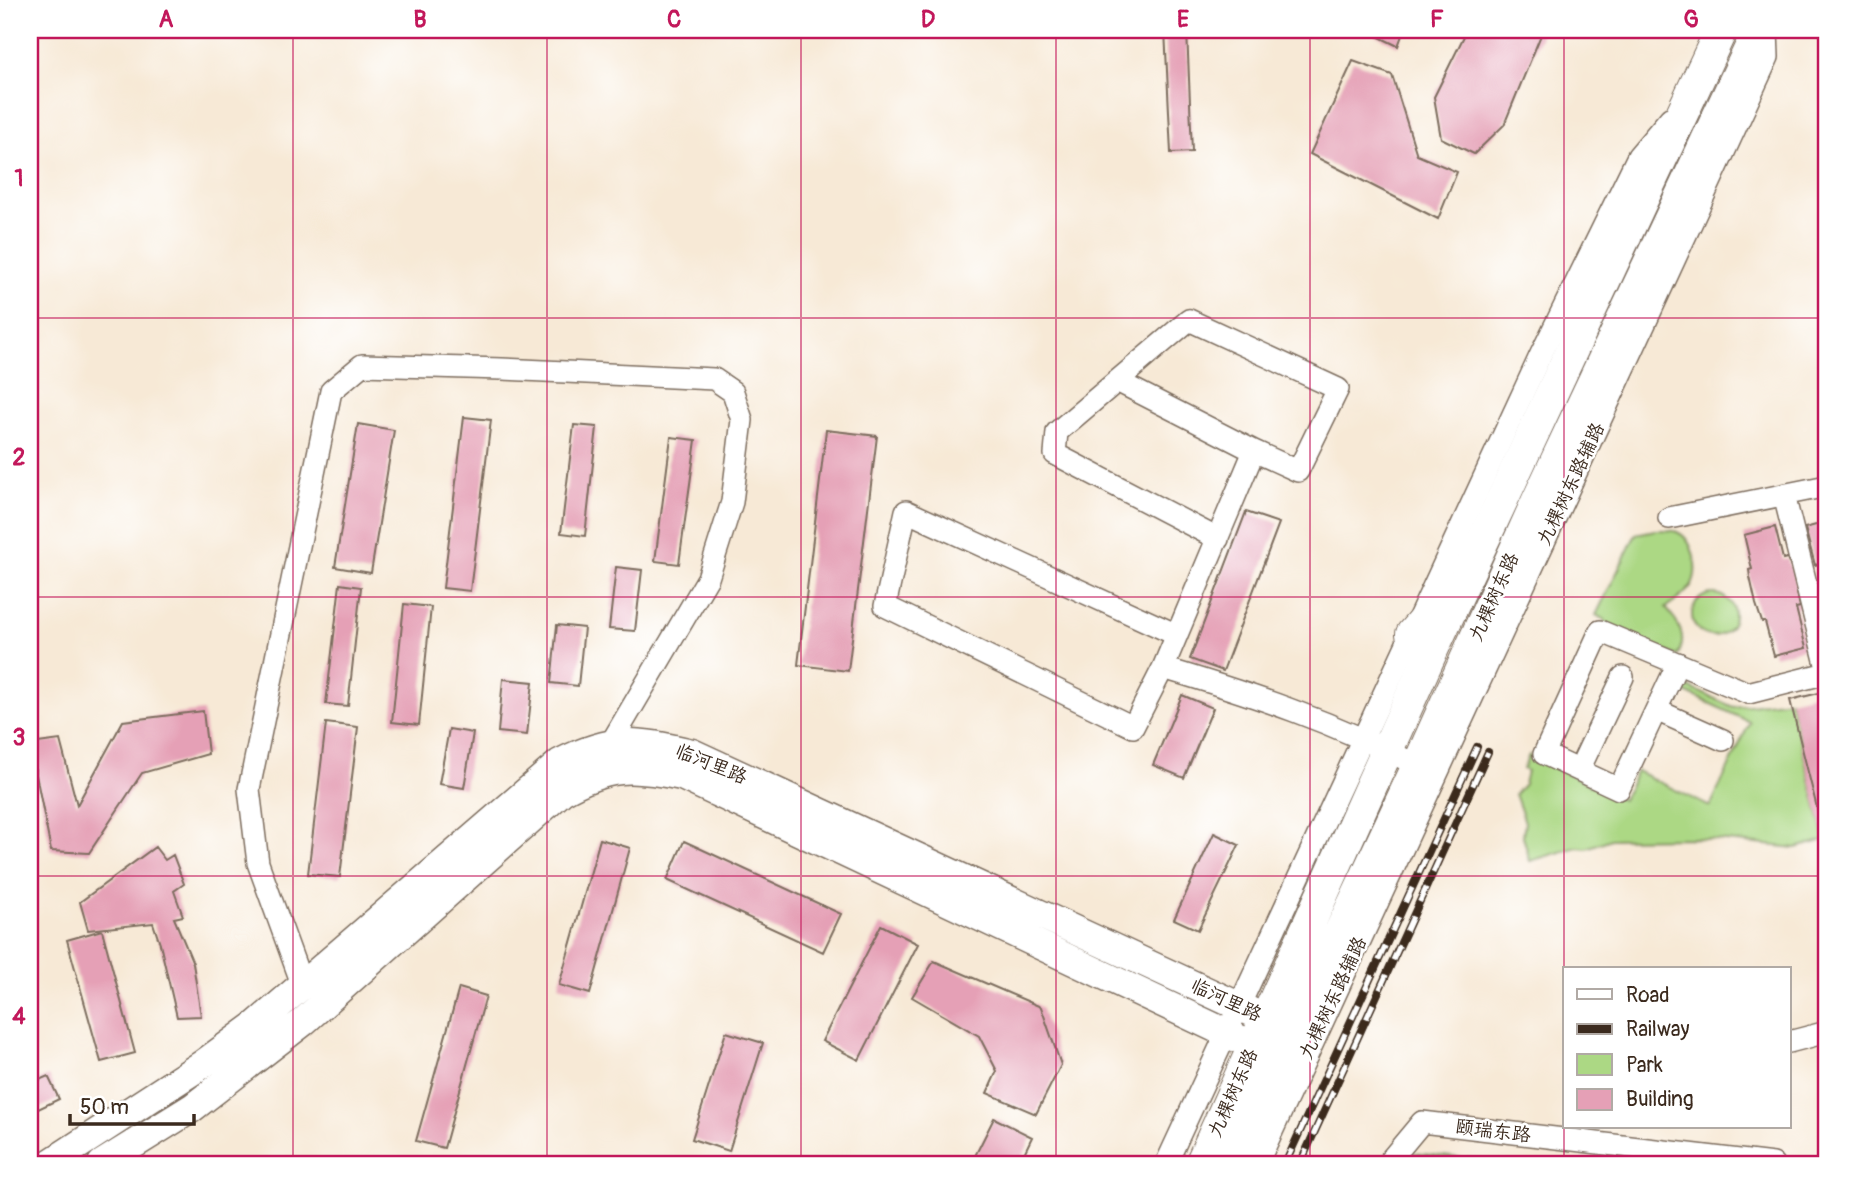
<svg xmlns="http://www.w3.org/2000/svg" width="1857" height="1194" font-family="Pangolin,'LXGW WenKai TC',sans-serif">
<rect width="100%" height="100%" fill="#fff"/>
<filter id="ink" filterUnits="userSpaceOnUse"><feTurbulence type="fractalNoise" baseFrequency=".0143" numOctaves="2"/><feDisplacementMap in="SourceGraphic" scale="14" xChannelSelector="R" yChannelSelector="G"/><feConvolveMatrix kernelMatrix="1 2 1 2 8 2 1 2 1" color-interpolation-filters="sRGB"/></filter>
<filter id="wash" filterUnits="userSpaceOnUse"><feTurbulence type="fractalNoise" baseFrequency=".00686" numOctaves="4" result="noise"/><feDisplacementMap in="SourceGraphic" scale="28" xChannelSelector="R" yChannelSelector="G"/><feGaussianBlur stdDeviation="1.57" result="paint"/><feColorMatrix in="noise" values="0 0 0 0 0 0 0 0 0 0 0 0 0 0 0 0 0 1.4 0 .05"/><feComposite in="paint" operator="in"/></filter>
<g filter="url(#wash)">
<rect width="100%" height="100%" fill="#f7e9d6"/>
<path fill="#acd884" stroke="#748151" stroke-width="2" d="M1655 530C1662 530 1671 529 1677 532 1694 539 1700 571 1691 586 1685 595 1674 602 1666 608 1678 622 1689 639 1677 656L1608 627 1604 619 1596 615 1636 534Z
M1692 615a21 21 0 1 1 42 0a21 21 0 1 1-42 0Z
M1677 682 1733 707 1790 700 1825 840 1796 848 1696 838 1611 839 1587 848 1577 847 1530 861 1523 836 1525 822 1515 794 1524 784 1527 771 1523 769 1529 755 1622 800 1637 771 1710 807 1750 722 1674 687Z
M1413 1153 1519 1164H1407Z"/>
<g id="blocks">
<path fill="#e5a0b6" d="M1165 30H1187L1192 152 1171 153Z
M1365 30H1404L1398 46Z
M1467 30H1543L1504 125 1474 154 1441 138 1434 97Z
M1353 61 1392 75 1417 155 1457 172 1438 219 1310 154Z
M464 417 491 420 470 591 443 588Z
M358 424 394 430 371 573 335 567Z
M574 425 597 427 585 536 561 533Z
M826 430 877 436 848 671 798 665Z
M671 437 696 440 679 564 655 561Z
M1246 512 1279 523 1223 671 1190 659Z
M1827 522V562L1815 565 1805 528Z
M1775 527 1783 559 1787 558 1793 573 1800 607 1796 608 1806 648 1774 656 1765 622H1762L1756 604 1750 577 1749 570 1752 569 1744 535Z
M616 567 642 570 635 631 609 629Z
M340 584 361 587 348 706 326 704Z
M404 604 431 607 419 725 392 722Z
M557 625 584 628 578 686 551 683Z
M503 679 533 682 527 735 498 732Z
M1819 693 1827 725V839L1825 840 1790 700Z
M1182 695 1213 708 1184 778 1153 765Z
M203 711 208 754 142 773 89 853 51 851 30 744 60 740 77 805 123 721Z
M326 723 358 727 340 877 308 874Z
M449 729 473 733 464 788 439 784Z
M1214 833 1239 845 1198 930 1174 919Z
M600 839 630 848 590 994 559 985Z
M684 841 841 914 823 952 667 880Z
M155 847 165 860 173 855 184 884 174 891 183 916 174 918 193 963 201 1016 177 1017 160 944 153 923 88 930 80 902Z
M881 925 918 944 859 1060 822 1041Z
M102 930 135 1053 101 1062 67 940Z
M934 961 1041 1007 1061 1065 1036 1114 987 1093 997 1071 979 1036 912 997Z
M459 988 486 996 444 1148 416 1141Z
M726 1032 763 1043 729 1151 692 1139Z
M48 1076 59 1099 30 1113V1084Z
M994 1118 1032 1137 1019 1164H971Z"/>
</g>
</g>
<g filter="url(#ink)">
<use href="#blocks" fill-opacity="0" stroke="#7d6d5e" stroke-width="2"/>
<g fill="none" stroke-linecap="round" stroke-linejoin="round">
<g stroke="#7d6d5e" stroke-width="24">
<path id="minor" d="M1117 381 1189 320 1338 389 1298 471 1254 451
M1784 495 1827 668
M1669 518 1827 486
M1218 539 1055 454 1057 432 1117 381 1254 451 1163 668C1251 694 1337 723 1418 766
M1678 663 1619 789 1544 754 1600 631 1748 693 1827 673
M1163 668 1133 727 885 606 906 511 1177 635
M1656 710 1723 740
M1579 770 1623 677
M302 984 258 863 249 789 331 391 362 365 502 369 714 379 733 392 742 420 732 502 708 578 611 743
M1789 1042 1827 1032
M1166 1164 1541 354 1638 156 1670 118
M1257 1164 1768 57 1767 30
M1387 1164 1422 1122 1773 1164"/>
</g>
<g stroke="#7d6d5e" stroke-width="31">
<path id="major" d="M49 1164 203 1064 256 1025 560 763C613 736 636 740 692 753L1286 1028
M102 1164 192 1108 303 1022 562 791C608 765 632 766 682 776L1273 1055"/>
</g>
<g stroke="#7d6d5e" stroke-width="34">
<path id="highway" d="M1412 634 1432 611 1449 596
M1201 1164 1433 648 1721 30
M1232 1164 1418 766 1538 500 1759 30"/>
</g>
<use href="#minor" stroke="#fff" stroke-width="21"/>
<use href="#major" stroke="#fff" stroke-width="28"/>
<use href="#highway" stroke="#fff" stroke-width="32"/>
<g stroke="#3b2a1e" stroke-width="8">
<path id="rail" d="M1285 1164 1477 747
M1300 1164 1488 752"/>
</g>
<use href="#rail" stroke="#fff" stroke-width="5" stroke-dasharray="16" stroke-linecap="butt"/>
</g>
</g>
<path fill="none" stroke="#c2185b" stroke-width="2" stroke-opacity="0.55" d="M293 30V1164M547 30V1164M801 30V1164M1056 30V1164M1310 30V1164M1564 30V1164M30 318H1827M30 597H1827M30 876H1827"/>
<g text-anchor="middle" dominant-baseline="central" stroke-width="5" stroke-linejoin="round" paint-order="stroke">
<g font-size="19" fill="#3b2a1e" stroke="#fff">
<text transform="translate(1571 484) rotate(-65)">九棵树东路辅路</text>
<text transform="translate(1494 597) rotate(-66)">九棵树东路</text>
<text transform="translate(711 764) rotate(22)">临河里路</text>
<text transform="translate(1333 998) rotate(-65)">九棵树东路辅路</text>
<text transform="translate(1226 1000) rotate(25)">临河里路</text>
<text transform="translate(1233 1093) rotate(-66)">九棵树东路</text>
<text transform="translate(1493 1131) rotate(7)">颐瑞东路</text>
</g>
</g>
<rect width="1857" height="1194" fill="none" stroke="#fff" stroke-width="77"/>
<rect x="1563" y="967" width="228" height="161" fill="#ffffff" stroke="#b1aaa5" stroke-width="2"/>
<rect x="1577" y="989" width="35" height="10" fill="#ffffff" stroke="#b1aaa5" stroke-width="2"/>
<text x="1626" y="1002" font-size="21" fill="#3b2a1e">Road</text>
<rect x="1577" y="1024" width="35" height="10" fill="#3b2a1e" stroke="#b1aaa5" stroke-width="2"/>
<text x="1626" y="1036" font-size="21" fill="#3b2a1e">Railway</text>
<rect x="1577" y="1054" width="35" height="21" fill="#acd884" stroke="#b1aaa5" stroke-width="2"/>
<text x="1626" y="1072" font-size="21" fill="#3b2a1e">Park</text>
<rect x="1577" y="1089" width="35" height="21" fill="#e5a0b6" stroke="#b1aaa5" stroke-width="2"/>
<text x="1626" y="1106" font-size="21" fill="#3b2a1e">Building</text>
<path d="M70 1114v10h124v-10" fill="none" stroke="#3b2a1e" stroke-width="3.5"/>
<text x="80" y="1114" font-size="21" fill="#3b2a1e" stroke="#ffffff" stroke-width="5" paint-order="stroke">50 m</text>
<rect x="38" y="38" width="1780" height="1118" fill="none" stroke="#c2185b" stroke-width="2.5"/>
<g font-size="23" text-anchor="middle" font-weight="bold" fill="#c2185b">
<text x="166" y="27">A</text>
<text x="420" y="27">B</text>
<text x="674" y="27">C</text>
<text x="928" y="27">D</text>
<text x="1183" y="27">E</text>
<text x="1437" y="27">F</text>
<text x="1691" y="27">G</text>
<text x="19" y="186">1</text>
<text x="19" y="465">2</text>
<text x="19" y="745">3</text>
<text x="19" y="1024">4</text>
</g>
</svg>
